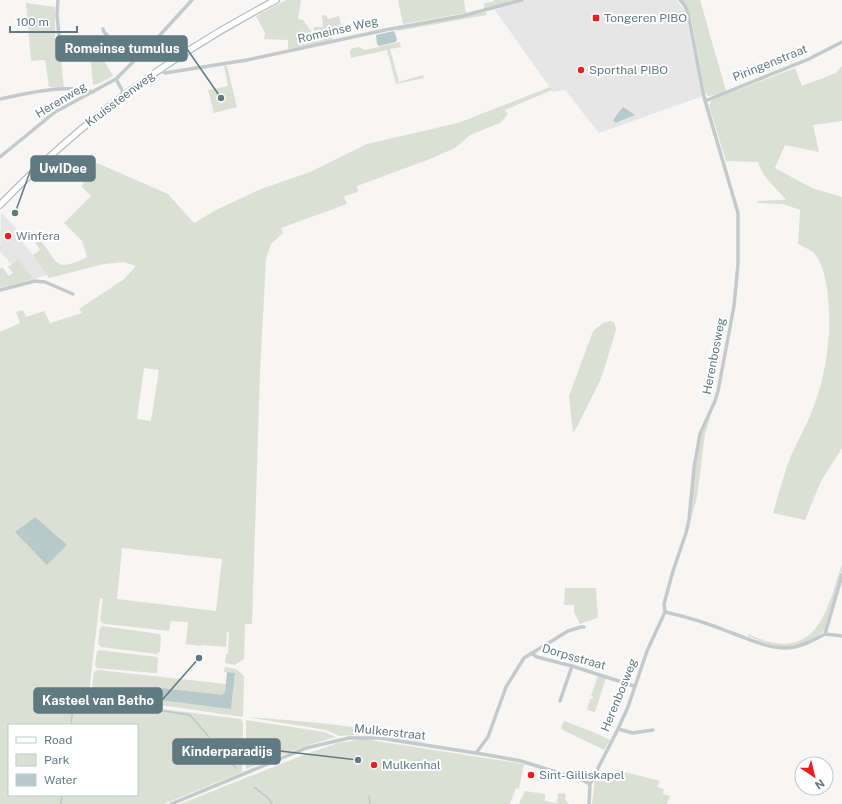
<svg xmlns="http://www.w3.org/2000/svg" width="842" height="804" font-family="'Public Sans',sans-serif">
<rect width="100%" height="100%" fill="#f7f6f4"/>
<path fill="#e5e6e5" d="M527 0H676L685 11 703 96 599 133 565 90 553 92 495 10Z
M1 212 22 235 19 238 33 255 47 275 34 279 18 259 11 264 0 251Z"/>
<path fill="#dbdfd4" fill-rule="evenodd" d="M286 0H301L298 19 303 20 312 32 314 31V27H323L322 16 326 15 328 19 339 16 341 25 328 28 333 40 288 49V40L264 39 265 33 256 16Z
M398 0H464L466 13 403 24Z
M494 0H518L484 9V3L493 2Z
M682 0H700L726 91 716 95 708 96 705 92 691 17 688 9Z
M26 3 55 7V39H59L64 88 49 87 45 60 31 61Z
M486 12 487 15 397 31 396 29Z
M400 42 401 47 390 49 399 82 423 75 424 78 396 84 387 50 351 58 350 51 353 48 359 47 365 50Z
M99 52 113 76 100 83 93 85 90 53Z
M224 66H227L237 107 214 113 208 90 228 86Z
M842 66V121L813 125 819 152 785 145 775 168 812 188 842 197V448L821 481 805 520 773 513C778 497 782 481 787 466 793 449 803 433 810 416 826 378 832 337 828 296 826 281 824 265 814 253 811 250 802 246 798 244L800 210 783 204 757 203V201L786 200C776 187 762 178 758 162L726 161 709 106 711 101 714 99 795 68 802 86 836 73Z
M550 87 552 90 505 110 508 114 500 123 470 135 455 148 430 159 357 186 358 192 344 196 347 204 281 228 283 233 271 244 266 259 260 373 252 624H245L244 659 235 665 225 663 226 654H228L229 632H227L226 647 202 645 201 646 186 644 188 622 171 621 169 631 105 624 102 623 100 620 103 599 100 598 89 693 85 692 84 699 241 719 243 723 242 772 164 804H0V332L20 323 16 312 23 310 26 317 44 311 50 323 82 313 79 309 124 279 136 266 124 262 104 264 49 278 33 255 40 250 33 239 37 238C59 257 50 276 87 257L82 241 64 223 91 196 81 186 84 183 80 179 97 163 168 194 194 223 216 210 261 189 310 172 367 144 458 123ZM144 368 159 370 151 421 137 419ZM122 548 222 559 216 611 117 599ZM9 725H137V795H9Z
M18 259 34 279 0 288V269L2 267 9 276 13 273 8 267Z
M610 321 614 322 616 329 607 360 600 381 576 429 573 433 569 396 593 331 603 323Z
M711 416 705 434 697 497 691 520 694 478 698 450 702 433Z
M842 564V570L825 630C819 636 813 638 806 642 784 651 769 645 748 636V634C754 637 760 639 766 641 821 657 829 601 842 564Z
M565 588H596L598 616 597 618 580 624 574 612V605H564Z
M103 626 159 634 161 636 160 651 157 654 101 647 98 644 100 628Z
M99 650 157 657 158 659 157 673H153L97 668 95 665 97 652Z
M225 667 236 669 244 676 243 717 91 695 94 672 98 670 226 684 225 692 222 695H216L162 688 231 709 235 673 224 672Z
M598 675 606 678 595 712 587 710 590 699H592L593 697 591 696Z
M247 717C308 722 368 725 426 743L377 736 357 735 339 736 326 730Z
M246 720 325 732 336 737 305 746 246 769Z
M564 721 591 731 610 740 604 750 561 729Z
M363 739 524 764 519 789 516 788 510 804H180L306 754 338 743Z
M617 770 660 781 657 787 664 789 663 794 670 796 667 804H592L595 778 612 782Z
M525 791 545 794V801L557 803 558 793 566 794 565 799 569 804H519Z"/>
<path fill="#b8c9ca" d="M394 31 397 39 396 42 379 46 377 44 376 35Z
M623 107 635 115 615 123 613 120Z
M35 517 67 545 47 565 15 532Z
M227 672 235 673 231 709 160 700 162 688 222 695 225 692Z"/>
<g fill="none" stroke-linecap="round" stroke-linejoin="round">
<path stroke="#b8c9ca" stroke-width="1.5" d="M91 700 190 715 209 737
M71 725 74 697 88 699
M211 740 236 768
M254 787 268 798 272 804
M369 796 370 804
M61 804 62 795"/>
<g stroke="#b5bcbe" stroke-width="8">
<path id="primary" d="M0 205C83 119 171 55 276 0"/>
</g>
<path stroke="#c4cacc" stroke-width="3.5" d="M58 0 57 15 59 35
M103 29 104 32 133 62
M160 69 165 73 247 60 385 30 462 16 522 0
M116 79 124 94
M0 99C30 93 62 84 93 92
M705 101 809 59 842 42
M0 157 55 112 116 79 160 35 192 0
M0 290 35 281 45 282 73 294
M665 612C688 617 710 624 732 633 749 639 767 648 785 648 799 648 812 641 825 634
M825 634 842 575
M825 634 842 636
M531 653 537 657 572 666 634 686
M560 701 572 666
M618 729 633 733 653 730
M476 753 488 737 506 687 524 658 568 631 581 627H584
M171 804 306 748 349 738H380L488 755 521 761 582 780 590 784
M589 804 590 784 618 729 628 707 647 651 665 612 664 604 673 571 686 533 689 520 694 468 700 434 715 401 718 391 734 306 738 264V213L704 97 688 13 685 6 680 0"/>
<use href="#primary" stroke="#fff" stroke-width="5.5"/>
</g>
<g fill="#ed1e20" stroke="#fff" stroke-width="1.5">
<rect x="592" y="14" width="8" height="8" rx="2"/>
<circle cx="581" cy="70" r="4"/>
<circle cx="8" cy="236" r="4"/>
<circle cx="374" cy="765" r="4"/>
<circle cx="531" cy="775" r="4"/>
</g>
<g text-anchor="middle" dominant-baseline="central" stroke-width="4" stroke-linejoin="round" paint-order="stroke">
<g font-size="12" fill="#607a81" stroke="#fff" text-anchor="start">
<text x="604" y="18">Tongeren PIBO</text>
<text x="589" y="70">Sporthal PIBO</text>
<text x="16" y="236">Winfera</text>
<text x="382" y="765">Mulkenhal</text>
<text x="539" y="775">Sint-Gilliskapel</text>
</g>
<g font-size="12" fill="#607a81" stroke="#fff">
<text transform="translate(338 30) rotate(-13)">Romeinse Weg</text>
<text transform="translate(770 63) rotate(-22)">Piringenstraat</text>
<text transform="translate(120 99) rotate(-37)">Kruissteenweg</text>
<text transform="translate(61 100) rotate(-31)">Herenweg</text>
<text transform="translate(714 356) rotate(-79)">Herenbosweg</text>
<text transform="translate(574 657) rotate(16)">Dorpsstraat</text>
<text transform="translate(619 695) rotate(-68)">Herenbosweg</text>
<text transform="translate(390 732) rotate(6)">Mulkerstraat</text>
</g>
</g>
<path fill="none" stroke="#607a81" stroke-width="1.5" d="M221 98L187 49M15 213L31 169M199 658L162 700M358 760L280 751"/>
<g fill="#607a81" stroke="#fff" stroke-width="1.5">
<circle cx="221" cy="98" r="4"/>
<circle cx="15" cy="213" r="4"/>
<circle cx="199" cy="658" r="4"/>
<circle cx="358" cy="760" r="4"/>
</g>
<g fill="#607a81" stroke="#607a81" stroke-width="1.5">
<rect x="56" y="36" width="131" height="25" rx="4"/>
<rect x="31" y="156" width="64" height="25" rx="4"/>
<rect x="34" y="688" width="128" height="25" rx="4"/>
<rect x="173" y="739" width="107" height="25" rx="4"/>
</g>
<g font-size="13" text-anchor="middle" font-weight="bold" fill="#fff">
<text x="122" y="53">Romeinse tumulus</text>
<text x="63" y="173">UwIDee</text>
<text x="98" y="705">Kasteel van Betho</text>
<text x="227" y="756">Kinderparadijs</text>
</g>
<rect x="8" y="724" width="130" height="72" fill="#ffffff" stroke="#bfcacd"/>
<rect x="16" y="737" width="20" height="6" fill="#ffffff" stroke="#bfcacd"/>
<text x="44" y="744" font-size="12" fill="#607a81">Road</text>
<rect x="16" y="754" width="20" height="12" fill="#dbdfd4" stroke="#bfcacd"/>
<text x="44" y="764" font-size="12" fill="#607a81">Park</text>
<rect x="16" y="774" width="20" height="12" fill="#b8c9ca" stroke="#bfcacd"/>
<text x="44" y="784" font-size="12" fill="#607a81">Water</text>
<g transform="translate(814 776) rotate(145)"><circle r="19" fill="#ffffff" stroke="#bfcacd"/>
<path d="M0-3L7 15L0 10L-7 15Z" fill="#ed1e20"/>
<text y="-6" font-size="11" font-weight="bold" text-anchor="middle" fill="#607a81">N</text>
</g>
<path d="M10 26v6h67v-6" fill="none" stroke="#607a81" stroke-width="2"/>
<text x="16" y="26" font-size="12" fill="#607a81" stroke="#ffffff" stroke-width="3" paint-order="stroke">100 m</text>
</svg>
